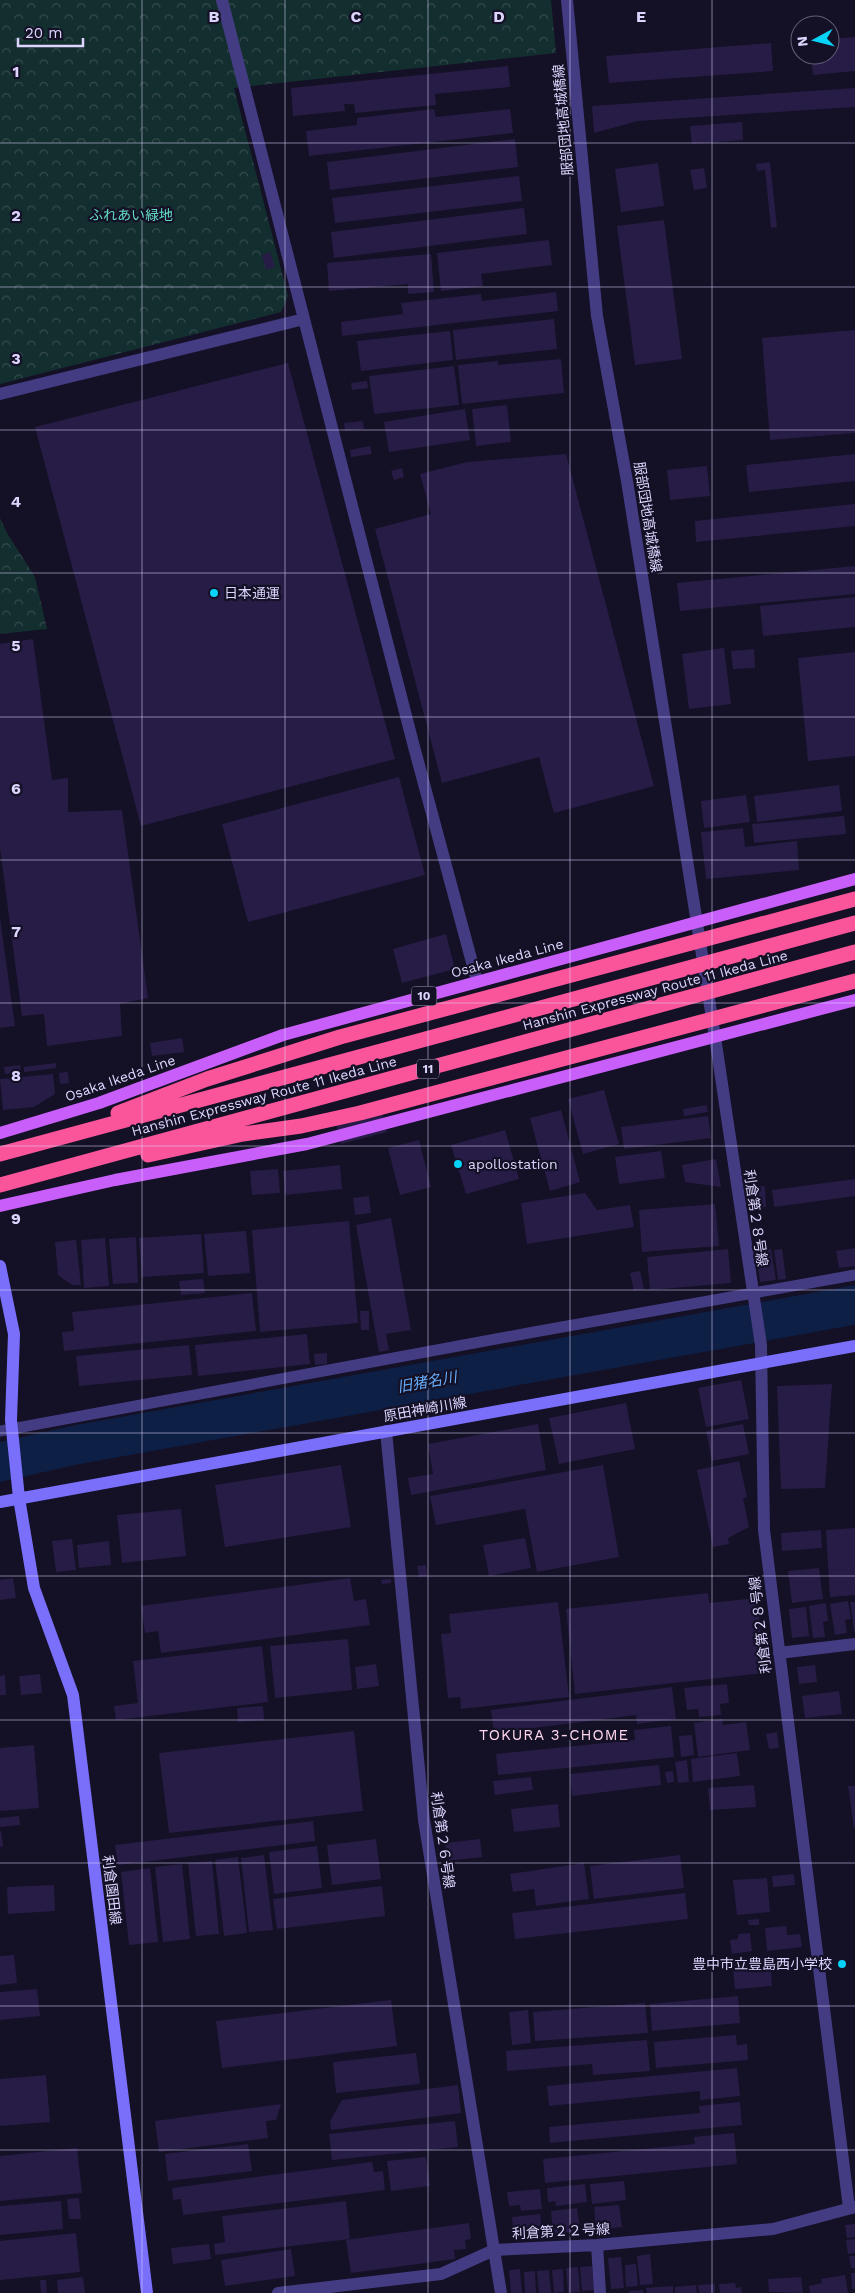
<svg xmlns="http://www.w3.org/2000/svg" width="855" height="2293" font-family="'Work Sans','Noto Sans JP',sans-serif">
<defs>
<pattern id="park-crowns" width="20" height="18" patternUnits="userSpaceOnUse" patternTransform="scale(1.25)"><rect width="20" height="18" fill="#132e2f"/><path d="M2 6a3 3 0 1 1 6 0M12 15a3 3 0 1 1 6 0" fill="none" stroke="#354b4e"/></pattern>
</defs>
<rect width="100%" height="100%" fill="#141025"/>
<path fill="url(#park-crowns)" d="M0 0H551L556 53 234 88 288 296 281 312 0 384Z
M0 518 7 533 35 577 47 629 0 634Z"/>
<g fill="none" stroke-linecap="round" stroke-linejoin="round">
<path stroke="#0e1f46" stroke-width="39" d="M0 1462 75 1445 855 1305"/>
</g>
<path fill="#271c46" d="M855 37V71L813 75 811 55H830V39Z
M771 43 773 71 609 83 606 56Z
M508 66 510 87 435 94 436 105 355 113 354 104H344L345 111 293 116 291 88Z
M855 88V107L638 121 594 133 592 106Z
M434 109 436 117 510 109 513 133 309 156 306 131 357 125V118Z
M742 122 743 140 692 144 690 126Z
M515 139 518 167 330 190 327 162Z
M770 162 777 227 771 228 765 170 757 171 756 164Z
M658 163 664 206 621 212 615 169Z
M704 168 707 188 694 190 690 170Z
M519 176 522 201 335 223 332 198Z
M524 208 527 234 334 258 331 232Z
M664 220 682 359 635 365 617 226Z
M549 240 552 265 481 274 483 286 441 291 437 253Z
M270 252 275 267 266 270 262 255Z
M431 254 434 292 408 294V284L329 291 327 263Z
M556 292 558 311 342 336 341 322 403 314 401 303 481 294 482 301Z
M554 319 557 349 456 360 453 330Z
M855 330V433L770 440 762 338Z
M450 331 453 360 361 371 357 341Z
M561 359 564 393 462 404 458 365 498 361V365Z
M288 363 395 759 141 826 35 427Z
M454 366 459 405 374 414 369 376Z
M367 381 368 388 352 390 351 383Z
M507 405 511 442 476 446 472 409Z
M465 409 470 440 389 452 384 422Z
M363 421 364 429 345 431 344 423Z
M370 446 372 454 351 457 350 450Z
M566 454 654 786 554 813 539 757 442 783 375 529 431 514 420 474 467 462Z
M855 454V481L749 492 746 465Z
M707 466 710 496 670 500 667 470Z
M402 468 404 477 394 480 391 471Z
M855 504V526L696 542 695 521Z
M855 566V594L680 611 677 583Z
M855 597V627L763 636 760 606Z
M33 639 52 780 68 778V812L122 810 148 998 120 1004 122 1036 47 1046 44 1014 22 1016 0 848V644Z
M724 648 731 704 689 709 682 654Z
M754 649 755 668 733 669 731 651Z
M855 652V756L808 761 798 658Z
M399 777 425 875 248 922 222 824Z
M839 785 842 811 757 822 754 796Z
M746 795 750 822 704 828 701 801Z
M844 816 846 834 754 843 752 824Z
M743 828 745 847 797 841 799 870 706 879 701 832Z
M0 918 15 1026 0 1028Z
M446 934 455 969 402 983 393 949Z
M182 1038 184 1052 152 1056 150 1043Z
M56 1063V1068L24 1072V1067Z
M20 1065 21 1072 5 1074 4 1067Z
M68 1072 69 1083 60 1084 59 1073Z
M53 1074 55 1094 34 1107 3 1110 0 1079Z
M604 1090 619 1144 583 1154 568 1099Z
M379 1101 387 1132 341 1144 333 1113Z
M707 1105 708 1112 684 1116 683 1109Z
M561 1110 580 1182 550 1191 530 1118Z
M708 1116 711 1138 624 1149 621 1127Z
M505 1130 519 1179 466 1194 451 1145Z
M419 1140 431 1187 400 1195 388 1148Z
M661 1151 665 1178 619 1184 615 1157Z
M716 1159 721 1187 685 1182 682 1165Z
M340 1165 342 1189 285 1195 283 1171Z
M278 1169 280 1193 252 1195 250 1171Z
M855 1179V1196L774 1207 772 1190Z
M765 1186 766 1207 750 1208 748 1187Z
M585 1193 597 1210 630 1205 634 1227 527 1244 521 1203Z
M369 1196 371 1213 355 1215 353 1198Z
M715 1204 719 1246 642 1252 639 1210Z
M391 1218 411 1330 386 1334 389 1350 379 1352 356 1225Z
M349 1221 358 1323 260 1332 252 1230Z
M246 1231 250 1273 208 1276 204 1234Z
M201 1234 204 1273 142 1277 139 1238Z
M136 1237 138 1283 113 1284 109 1239Z
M105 1238 109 1286 84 1288 81 1240Z
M76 1240 81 1285H72L58 1275 55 1242Z
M855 1248V1266L839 1268 836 1251Z
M728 1249 731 1283 650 1290 647 1257Z
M771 1249 776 1280 760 1282 756 1251Z
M782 1249 786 1279 778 1280 774 1250Z
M640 1271 644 1289 634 1291 630 1273Z
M203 1279 205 1293 181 1295 179 1281Z
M252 1293 256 1331 64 1351 62 1332 74 1331 72 1312Z
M360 1311H369V1330H361Z
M307 1334 310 1364 198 1376 195 1345Z
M189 1345 192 1375 79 1386 76 1356Z
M327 1353V1364L315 1365 314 1354Z
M741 1380 749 1419 706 1427 698 1388Z
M832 1384 825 1488 781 1489 777 1386Z
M626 1403 635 1449 559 1464 549 1418Z
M538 1424 546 1470 411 1495 408 1478 433 1474 428 1444Z
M743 1424 749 1454 712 1461 706 1431Z
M739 1461 747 1497 743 1498 749 1527 728 1538 729 1544 713 1547 697 1470Z
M341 1465 351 1527 225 1547 215 1485Z
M603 1465 619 1557 537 1572 525 1509 436 1525 430 1496Z
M181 1509 186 1556 122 1563 117 1515Z
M855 1528V1595L830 1597 826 1530Z
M821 1530 822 1548 782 1551 781 1533Z
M525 1538 531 1568 489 1576 483 1545Z
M72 1539 76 1570 56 1572 52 1541Z
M109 1541 111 1565 79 1568 77 1545Z
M426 1565 427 1576 419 1577 417 1566Z
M819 1568 823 1599 792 1603 788 1571Z
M13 1578 16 1598 0 1600V1580Z
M350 1578 354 1601 366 1599 370 1625 161 1653 158 1631 145 1633 141 1606Z
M391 1579V1583L382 1584 381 1580Z
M708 1593 709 1603 757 1598 765 1673 575 1694 566 1609Z
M848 1601 851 1619 845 1620 847 1633 835 1635 830 1604Z
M558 1602 569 1697 461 1709 460 1697 448 1698 441 1634 451 1633 449 1614Z
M850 1602H855V1631H854Z
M826 1603 828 1621 823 1622 825 1637 813 1638 809 1606Z
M806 1607 809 1636 792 1638 789 1609Z
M348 1639 352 1690 275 1698 270 1646Z
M262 1646 268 1702 116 1720 114 1706 138 1703 133 1661Z
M376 1664 379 1686 357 1689 355 1667Z
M815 1665 817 1682 799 1684 797 1667Z
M40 1674 42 1693 21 1695 19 1676Z
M5 1675 6 1695H0V1676Z
M727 1684 729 1703 720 1704 721 1715 699 1717 698 1709 687 1710 684 1688Z
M672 1687 676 1719 637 1724 636 1715 494 1733 491 1710Z
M839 1691 842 1714 805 1718 802 1696Z
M263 1706 264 1720 238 1722 237 1708Z
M722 1719 723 1725 746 1722 750 1750 698 1757 694 1723Z
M671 1726 674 1757 498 1775 496 1754 635 1740 634 1730Z
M354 1731 363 1811 169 1833 159 1753Z
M777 1732 779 1748 769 1749 766 1734Z
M692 1735 694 1755 681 1757 679 1736Z
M34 1745 39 1808 0 1811V1748Z
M737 1753 740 1776 693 1782 691 1759Z
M687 1760 689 1782 678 1783 675 1762Z
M659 1765 661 1785 572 1796 570 1774Z
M673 1771 674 1782 667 1783 665 1772Z
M531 1777 533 1790 495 1795 493 1781Z
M754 1785 756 1807 710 1810 708 1788Z
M848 1786H855V1828H854Z
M558 1804 560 1827 514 1832 511 1809Z
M19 1816 20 1825 0 1827V1818Z
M313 1821 315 1841 118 1865 115 1845Z
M0 1831H1L3 1846 0 1847Z
M376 1839 381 1879 332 1885 327 1845Z
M480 1839 482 1857 447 1861 445 1843Z
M317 1846 322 1888 274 1894 269 1852Z
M264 1855 273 1930 249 1932 241 1858Z
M680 1855 684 1888 594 1899 590 1866Z
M238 1857 247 1933 224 1936 215 1860Z
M212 1861 219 1934 196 1936 188 1863Z
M584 1863 589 1899 536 1906 534 1889 513 1892 510 1874Z
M182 1864 190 1939 163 1942 155 1867Z
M150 1868 158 1942 129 1945 121 1872Z
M794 1874 795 1885 773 1887 772 1876Z
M767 1878 770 1912 737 1915 733 1880Z
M54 1885 55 1911 8 1914 7 1887Z
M382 1886 385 1916 277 1929 273 1899Z
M685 1893 688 1919 515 1939 512 1913Z
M759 1919V1925H749L748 1920Z
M786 1926 787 1935 800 1934 802 1947 767 1951 765 1928Z
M750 1933 752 1951 732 1954 730 1940 738 1939V1934Z
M14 1955 17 1983 0 1985V1956Z
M770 1956 772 1986 735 1989 732 1960Z
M37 1989 40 2016 0 2020V1992Z
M738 1996 740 2023 652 2031 650 2004Z
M391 2000 397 2046 222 2068 216 2021Z
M645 2003 648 2033 535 2041 533 2012Z
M528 2010 531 2043 512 2045 509 2012Z
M736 2035 737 2045 747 2044 748 2060 656 2068 654 2042Z
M647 2040 650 2071 593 2075 592 2064 507 2071 506 2051Z
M416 2053 420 2084 336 2093 333 2062Z
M737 2068 740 2096 700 2100V2091L549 2106 547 2086Z
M46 2075 50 2122 0 2126V2079Z
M458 2085 461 2113 331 2130 330 2121 342 2100Z
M740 2102 742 2125 550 2143 549 2127 700 2113 699 2106Z
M281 2104 276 2120 266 2121 268 2138 159 2152 155 2121Z
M455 2121 458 2147 332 2160 329 2134Z
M734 2133 737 2164 545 2183 543 2159 695 2144 694 2137Z
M248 2144 252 2171 168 2181 165 2154Z
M77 2148 82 2193 0 2201V2156Z
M426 2157 430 2186 391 2191 387 2161Z
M372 2162 374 2172 383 2171 385 2190 183 2215 181 2199 173 2200 172 2188Z
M624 2181 626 2200 592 2204 590 2184Z
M585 2184 587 2202 556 2206 555 2201 548 2202 547 2188Z
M540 2189 542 2209 521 2211 520 2205 509 2206 507 2192Z
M79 2198 81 2219H69L67 2199Z
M61 2201 63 2229 0 2235V2206Z
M346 2201 350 2239 215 2255 214 2244 225 2242 222 2216Z
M619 2205 622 2227 596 2230 594 2207Z
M577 2208 580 2231 553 2234 551 2211Z
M540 2214 543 2236 514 2239 512 2217Z
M469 2223 471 2239 465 2240 466 2249 454 2250 455 2259 351 2273 346 2240Z
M855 2224V2237L847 2238 845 2225Z
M76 2233 80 2272 0 2280V2241Z
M855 2239V2253L848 2254 846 2240Z
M209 2244 211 2259 173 2264 171 2248Z
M291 2249 295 2276 225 2286 221 2260Z
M650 2254 653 2284 640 2285 637 2256Z
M849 2256H855V2268H851Z
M621 2257 624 2288 611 2289 608 2258Z
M636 2264 638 2286 626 2287 625 2265Z
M592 2266 594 2290 582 2291 580 2267Z
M578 2267 580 2292 568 2293 566 2268Z
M520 2269 522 2293H511L509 2270Z
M563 2269 564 2292 554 2293 552 2270Z
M549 2270 551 2293H539L537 2271Z
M535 2271 536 2293H525L524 2272Z
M851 2273H855V2289H852Z
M845 2275 848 2293H810L809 2286 822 2283 821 2279Z
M83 2277 85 2293H58L57 2280Z
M801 2277 803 2293 769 2292 768 2279Z
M40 2280H46L47 2293H41Z
M735 2283 736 2288 741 2287 742 2293H720L719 2284Z
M715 2284V2293H699L698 2285Z
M696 2285 697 2293H675V2287Z
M673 2286V2293H647L646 2288Z
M643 2290V2293H629V2291Z"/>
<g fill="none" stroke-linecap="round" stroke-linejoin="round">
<path stroke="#433c83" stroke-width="11" d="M0 1431 534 1332 855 1275"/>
<path stroke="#433c83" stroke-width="12" d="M222 0 413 743 477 981
M567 0 597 316 627 481 715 1037 761 1345 764 1530 849 2208
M0 394 304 319
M386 1431 424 1820 501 2293
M779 1653 855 1644
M597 2245 600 2293
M278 2293 441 2274 494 2250 597 2245 773 2229 855 2207"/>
<path stroke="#7a6ffb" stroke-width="12" d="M0 1266 14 1334 11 1420 19 1498 34 1588 73 1695 147 2293
M0 1502 855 1346"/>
<path stroke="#c95ffa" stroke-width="12" d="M0 1133 99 1103 283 1035 855 879
M0 1206 115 1180 307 1144 855 1000"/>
<path stroke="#fa549a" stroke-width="15" d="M118 1113 207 1079 340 1037 855 899
M0 1154 855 923
M148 1155 243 1134 301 1126 360 1113 855 981
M0 1185 855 952"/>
</g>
<path fill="none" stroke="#dcd5fe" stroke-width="1" stroke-opacity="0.55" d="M142 0V2293M285 0V2293M428 0V2293M570 0V2293M712 0V2293M0 143H855M0 287H855M0 430H855M0 573H855M0 717H855M0 860H855M0 1003H855M0 1146H855M0 1290H855M0 1433H855M0 1576H855M0 1720H855M0 1863H855M0 2006H855M0 2150H855"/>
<g fill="#07d2f7" stroke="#141025" stroke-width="2">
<circle cx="214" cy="593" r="5"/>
<circle cx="458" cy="1164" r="5"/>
<circle cx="842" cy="1964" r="5"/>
</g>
<g text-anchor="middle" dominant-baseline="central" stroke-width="4.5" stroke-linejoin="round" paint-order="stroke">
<g fill="#141025" stroke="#a09abd" stroke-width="1">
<rect x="411.5" y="986.5" width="25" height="19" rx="4"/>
<rect x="417" y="1059.5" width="22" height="19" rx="4"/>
</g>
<g font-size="12" font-weight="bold" fill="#dcd5fe">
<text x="424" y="996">10</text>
<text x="428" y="1069">11</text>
</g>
<g font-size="14" fill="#dcd5fe" stroke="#141025">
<text transform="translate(563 120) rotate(-95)">服部団地高城橋線</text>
<text transform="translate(648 517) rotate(81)">服部団地高城橋線</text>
<text transform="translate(507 958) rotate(-15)">Osaka Ikeda Line</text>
<text transform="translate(655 990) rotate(-15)">Hanshin Expressway Route 11 Ikeda Line</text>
<text transform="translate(120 1078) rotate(-19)">Osaka Ikeda Line</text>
<text transform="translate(264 1096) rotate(-15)">Hanshin Expressway Route 11 Ikeda Line</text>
<text transform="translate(756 1218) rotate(82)">利倉第２８号線</text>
<text transform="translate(425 1409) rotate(-10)">原田神崎川線</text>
<text transform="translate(760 1625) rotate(-97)">利倉第２８号線</text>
<text transform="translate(443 1840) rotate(82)">利倉第２６号線</text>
<text transform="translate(112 1890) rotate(83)">利倉園田線</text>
<text transform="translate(561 2231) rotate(-3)">利倉第２２号線</text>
</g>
<g font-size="14" fill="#62dcc5" stroke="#141025">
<text x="131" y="215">ふれあい緑地</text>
</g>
<g font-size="14" fill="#dcd5fe" stroke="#141025" text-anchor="start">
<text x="224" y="593">日本通運</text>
<text x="468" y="1164">apollostation</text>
<text x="832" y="1964" text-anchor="end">豊中市立豊島西小学校</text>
</g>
<g font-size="15" font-style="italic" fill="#66adfb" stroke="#141025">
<text transform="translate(427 1382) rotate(-10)">旧猪名川</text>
</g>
<g font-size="15" letter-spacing="1" fill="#fed7ed" stroke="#141025">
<text x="554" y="1735">TOKURA 3-CHOME</text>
</g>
</g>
<g font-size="16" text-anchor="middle" font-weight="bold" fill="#dcd5fe" stroke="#141025" stroke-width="4.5" stroke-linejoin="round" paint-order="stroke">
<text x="214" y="22">B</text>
<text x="356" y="22">C</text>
<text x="499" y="22">D</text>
<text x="641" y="22">E</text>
<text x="16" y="77">1</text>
<text x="16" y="221">2</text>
<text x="16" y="364">3</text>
<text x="16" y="507">4</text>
<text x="16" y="651">5</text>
<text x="16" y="794">6</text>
<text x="16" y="937">7</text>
<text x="16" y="1081">8</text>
<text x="16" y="1224">9</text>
</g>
<g transform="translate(815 40) rotate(263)"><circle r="24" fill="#141025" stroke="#645f7c"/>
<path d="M0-4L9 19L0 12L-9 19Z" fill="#07d2f7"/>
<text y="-8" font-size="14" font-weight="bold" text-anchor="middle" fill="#dcd5fe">N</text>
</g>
<path d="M18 38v8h65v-8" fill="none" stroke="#dcd5fe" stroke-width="2.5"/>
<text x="25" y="38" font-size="15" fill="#dcd5fe" stroke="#141025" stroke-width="4" paint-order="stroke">20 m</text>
</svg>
